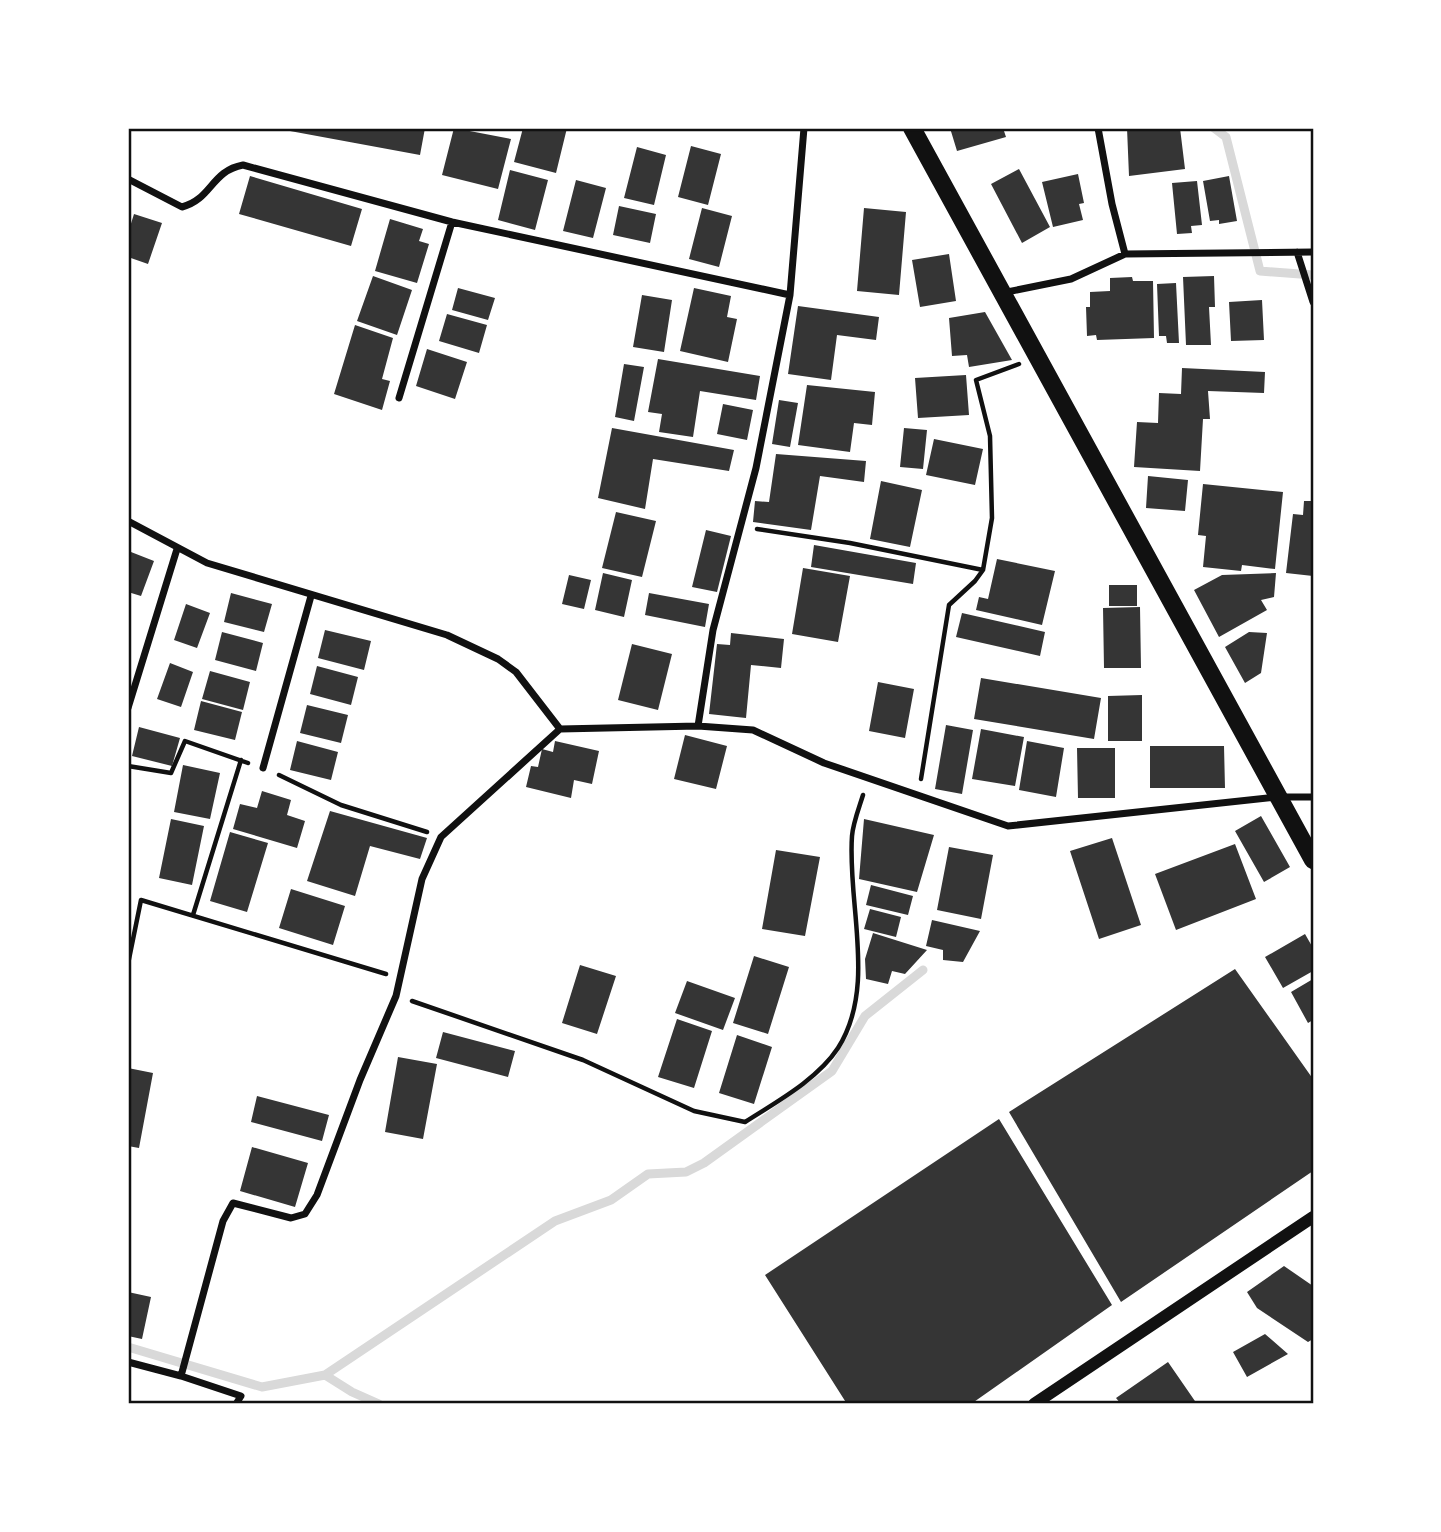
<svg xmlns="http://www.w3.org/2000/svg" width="1441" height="1532" font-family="Ubuntu,sans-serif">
<rect width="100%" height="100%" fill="#fff"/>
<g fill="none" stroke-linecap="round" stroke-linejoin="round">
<path stroke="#d9d9d9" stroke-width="9" d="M1214 128 1226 137 1260 271 1313 275
M128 1347 262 1387 325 1375 555 1221 611 1200 648 1174 686 1172 704 1163 832 1071 865 1016 923 970
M325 1375 352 1392 379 1404"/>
</g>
<path fill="#353535" d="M290 128H425L420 155 290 131Z
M454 128 511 139 498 189 442 175Z
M523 128H567L556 173 514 162Z
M950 128H1003L1006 137 957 151Z
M1127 128H1180L1185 169 1129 176Z
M691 146 721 154 708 205 678 197Z
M637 147 666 155 654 205 624 198Z
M1019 169 1050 227 1022 243 991 184Z
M510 170 548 180 535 230 498 220Z
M1078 174 1084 203 1079 204 1083 220 1053 227 1042 182Z
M250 176 362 209 351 246 239 214Z
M1229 176 1237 221 1219 224V220L1210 221 1203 181Z
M576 180 606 188 593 238 563 231Z
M1197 181 1202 225 1191 226 1192 233 1177 234 1172 183Z
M619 206 656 214 650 243 613 235Z
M702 208 732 216 719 267 689 259Z
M864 208 906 212 899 295 857 291Z
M134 214 162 223 148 264 128 257V233Z
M390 219 423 229 419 241 429 244 417 283 375 271Z
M949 254 956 301 920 307 912 260Z
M373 276 412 290 397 335 357 321Z
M1214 276 1215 307H1209L1211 345H1186L1183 277Z
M1132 277 1133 281H1153L1154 338 1097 340 1096 335 1087 336 1086 307H1090V292L1110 291V278Z
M1176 283 1179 343H1167L1166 336H1159L1157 284Z
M458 288 495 298 488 320 452 310Z
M694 288 731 296 727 317 737 319 728 362 680 351Z
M642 295 672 300 664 352 633 347Z
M1262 300 1264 340 1231 341 1229 302Z
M798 306 879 317 876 340 837 335 831 380 788 374Z
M985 312 1012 360 969 367 967 355 952 356 949 318Z
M447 314 487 325 479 353 439 341Z
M355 325 393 338 382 379 390 381 382 410 334 394Z
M427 349 467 362 455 399 416 386Z
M658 359 760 376 756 400 700 391 693 437 659 432 662 414 648 412Z
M624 364 644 367 634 421 615 417Z
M1182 368 1265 372 1264 393 1208 391 1210 419H1203L1200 471 1134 467 1137 422 1158 423 1159 393 1181 394Z
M966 375 969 415 918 418 915 378Z
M807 385 875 392 872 425 854 423 850 452 798 445Z
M779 400 798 403 790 447 772 444Z
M723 404 753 410 747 440 717 434Z
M612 428 734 450 729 471 653 459 645 509 598 498Z
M904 428 927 430 923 469 900 467Z
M934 439 983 449 975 485 926 475Z
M776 454 866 461 864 482 820 476 811 530 753 522 755 501 769 502Z
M1148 476 1188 480 1185 511 1146 508Z
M881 481 922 490 910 547 870 539Z
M1203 484 1283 492 1275 569 1242 565 1241 571 1203 567 1206 536 1198 535Z
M1304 501H1313V576L1286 573 1293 514 1303 515Z
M616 512 656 521 642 577 602 568Z
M706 530 731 536 717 592 692 587Z
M814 545 916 563 913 584 811 567Z
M131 552 154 561 141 596 128 592Z
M997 559 1055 571 1042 625 976 610 979 597 988 599Z
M803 568 850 576 838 642 792 634Z
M603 573 632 580 624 617 595 610Z
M1276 573 1274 597 1261 600 1267 610 1219 637 1194 590 1222 575Z
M569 575 591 580 584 609 562 604Z
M1109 585H1137V606H1109Z
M231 593 272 604 264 632 224 622Z
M649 593 709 604 705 627 645 615Z
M186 604 210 613 197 648 174 640Z
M1140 607 1141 668H1104L1103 608Z
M962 613 1045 632 1040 656 956 637Z
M325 630 371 641 364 670 318 658Z
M222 632 263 643 256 671 215 660Z
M1249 632 1267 633 1261 673 1245 683 1225 647Z
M731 633 784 639 781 668 751 665 746 718 709 714 717 644 730 645Z
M632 644 672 654 658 710 618 700Z
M170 663 193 672 181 707 157 699Z
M317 666 358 677 351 705 310 694Z
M210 671 250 682 243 710 202 699Z
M981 678 1101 698 1094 739 974 719Z
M878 682 914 689 905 738 869 731Z
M1142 695V741H1108V696Z
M201 701 242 712 235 740 194 730Z
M307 705 348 715 341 743 300 733Z
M946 725 973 730 962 794 935 789Z
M139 727 180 738 172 766 132 756Z
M981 729 1024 737 1015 786 972 779Z
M685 735 727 746 716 789 674 779Z
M297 741 338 752 331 780 290 770Z
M555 741 599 751 592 784 574 780 571 798 526 787 531 766 538 767 542 749 553 752Z
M1027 741 1064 748 1056 797 1019 790Z
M1150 746H1224L1225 788H1150Z
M1077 748H1115V798H1078Z
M183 765 220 773 210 819 174 812Z
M262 791 291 800 287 815 305 821 297 848 233 829 240 804 257 808Z
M330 811 427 838 420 859 370 846 355 896 307 881Z
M1261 816 1290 867 1264 882 1235 831Z
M171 819 204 826 192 885 159 878Z
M864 819 934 835 917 892 859 879Z
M230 832 268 843 247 912 210 901Z
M1112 838 1141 925 1099 939 1070 851Z
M1235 844 1256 899 1176 930 1155 874Z
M949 847 993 855 981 919 937 910Z
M776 850 820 857 805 936 762 929Z
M871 885 913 896 908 915 866 905Z
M291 889 345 906 333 945 279 928Z
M870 909 901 917 896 937 864 929Z
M932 920 980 931 963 962 943 960V950L926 946Z
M873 933 927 950 905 974 892 971 888 984 866 979 865 959Z
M1305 934 1313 948V971L1283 988 1265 957Z
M754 956 789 967 768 1034 733 1023Z
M580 965 616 976 597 1034 562 1023Z
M1235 969 1313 1079V1171L1121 1302 1009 1112Z
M1313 979V1020L1308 1023 1291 992Z
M687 981 735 998 723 1030 675 1013Z
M677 1019 712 1031 694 1088 658 1077Z
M443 1032 515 1051 508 1077 436 1058Z
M737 1035 772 1047 754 1104 719 1093Z
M398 1057 437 1064 423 1139 385 1132Z
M128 1068 153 1073 139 1148 128 1146Z
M257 1096 329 1115 322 1141 251 1122Z
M999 1119 1112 1305 971 1404H847L765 1275Z
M252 1147 308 1163 295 1207 240 1191Z
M1284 1266 1313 1286V1339L1308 1342 1257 1308 1247 1292Z
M128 1292 151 1297 142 1339 128 1336Z
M1265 1334 1288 1354 1247 1377 1233 1352Z
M1168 1362 1197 1404H1121L1116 1398Z"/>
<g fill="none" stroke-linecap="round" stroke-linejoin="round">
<path stroke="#111" stroke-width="4.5" d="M757 529 850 543 983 570
M128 766 171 773 185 741 248 763
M279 775 341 805 427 832
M921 779 949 605 975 581 983 570 992 518 990 436 976 380 1019 364
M193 915 241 760
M128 964 141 900 386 974
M412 1001 583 1060 694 1111 745 1122C776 1102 817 1080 838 1048 877 987 847 904 852 836 853 823 859 808 863 795"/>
<path stroke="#111" stroke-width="7" d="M1098 128 1112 204 1125 254
M128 179 182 207C212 199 211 171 243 165L452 222 790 295
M1297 252 1313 302
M1002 293 1071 279 1125 254 1313 252
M399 398 452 222
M128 521 207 563 447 635 498 659 516 672 560 729
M128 708 177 549
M698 726 713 630 756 468 790 295 804 128
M263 768 311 596
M128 1362 181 1376 241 1396 236 1404
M181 1376 223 1221 233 1203 291 1218 305 1214 317 1195 360 1080 396 996 422 879 441 837 560 729 698 726 753 730 824 763 1008 826 1277 797H1313"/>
<path stroke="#111" stroke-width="12" d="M1034 1404 1313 1217"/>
<path stroke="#111" stroke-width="18" d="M912 128 1313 860"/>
</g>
<rect width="1441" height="1532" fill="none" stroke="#ffffff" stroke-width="259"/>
<rect x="130" y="130" width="1182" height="1272" fill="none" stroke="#111" stroke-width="2.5"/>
</svg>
